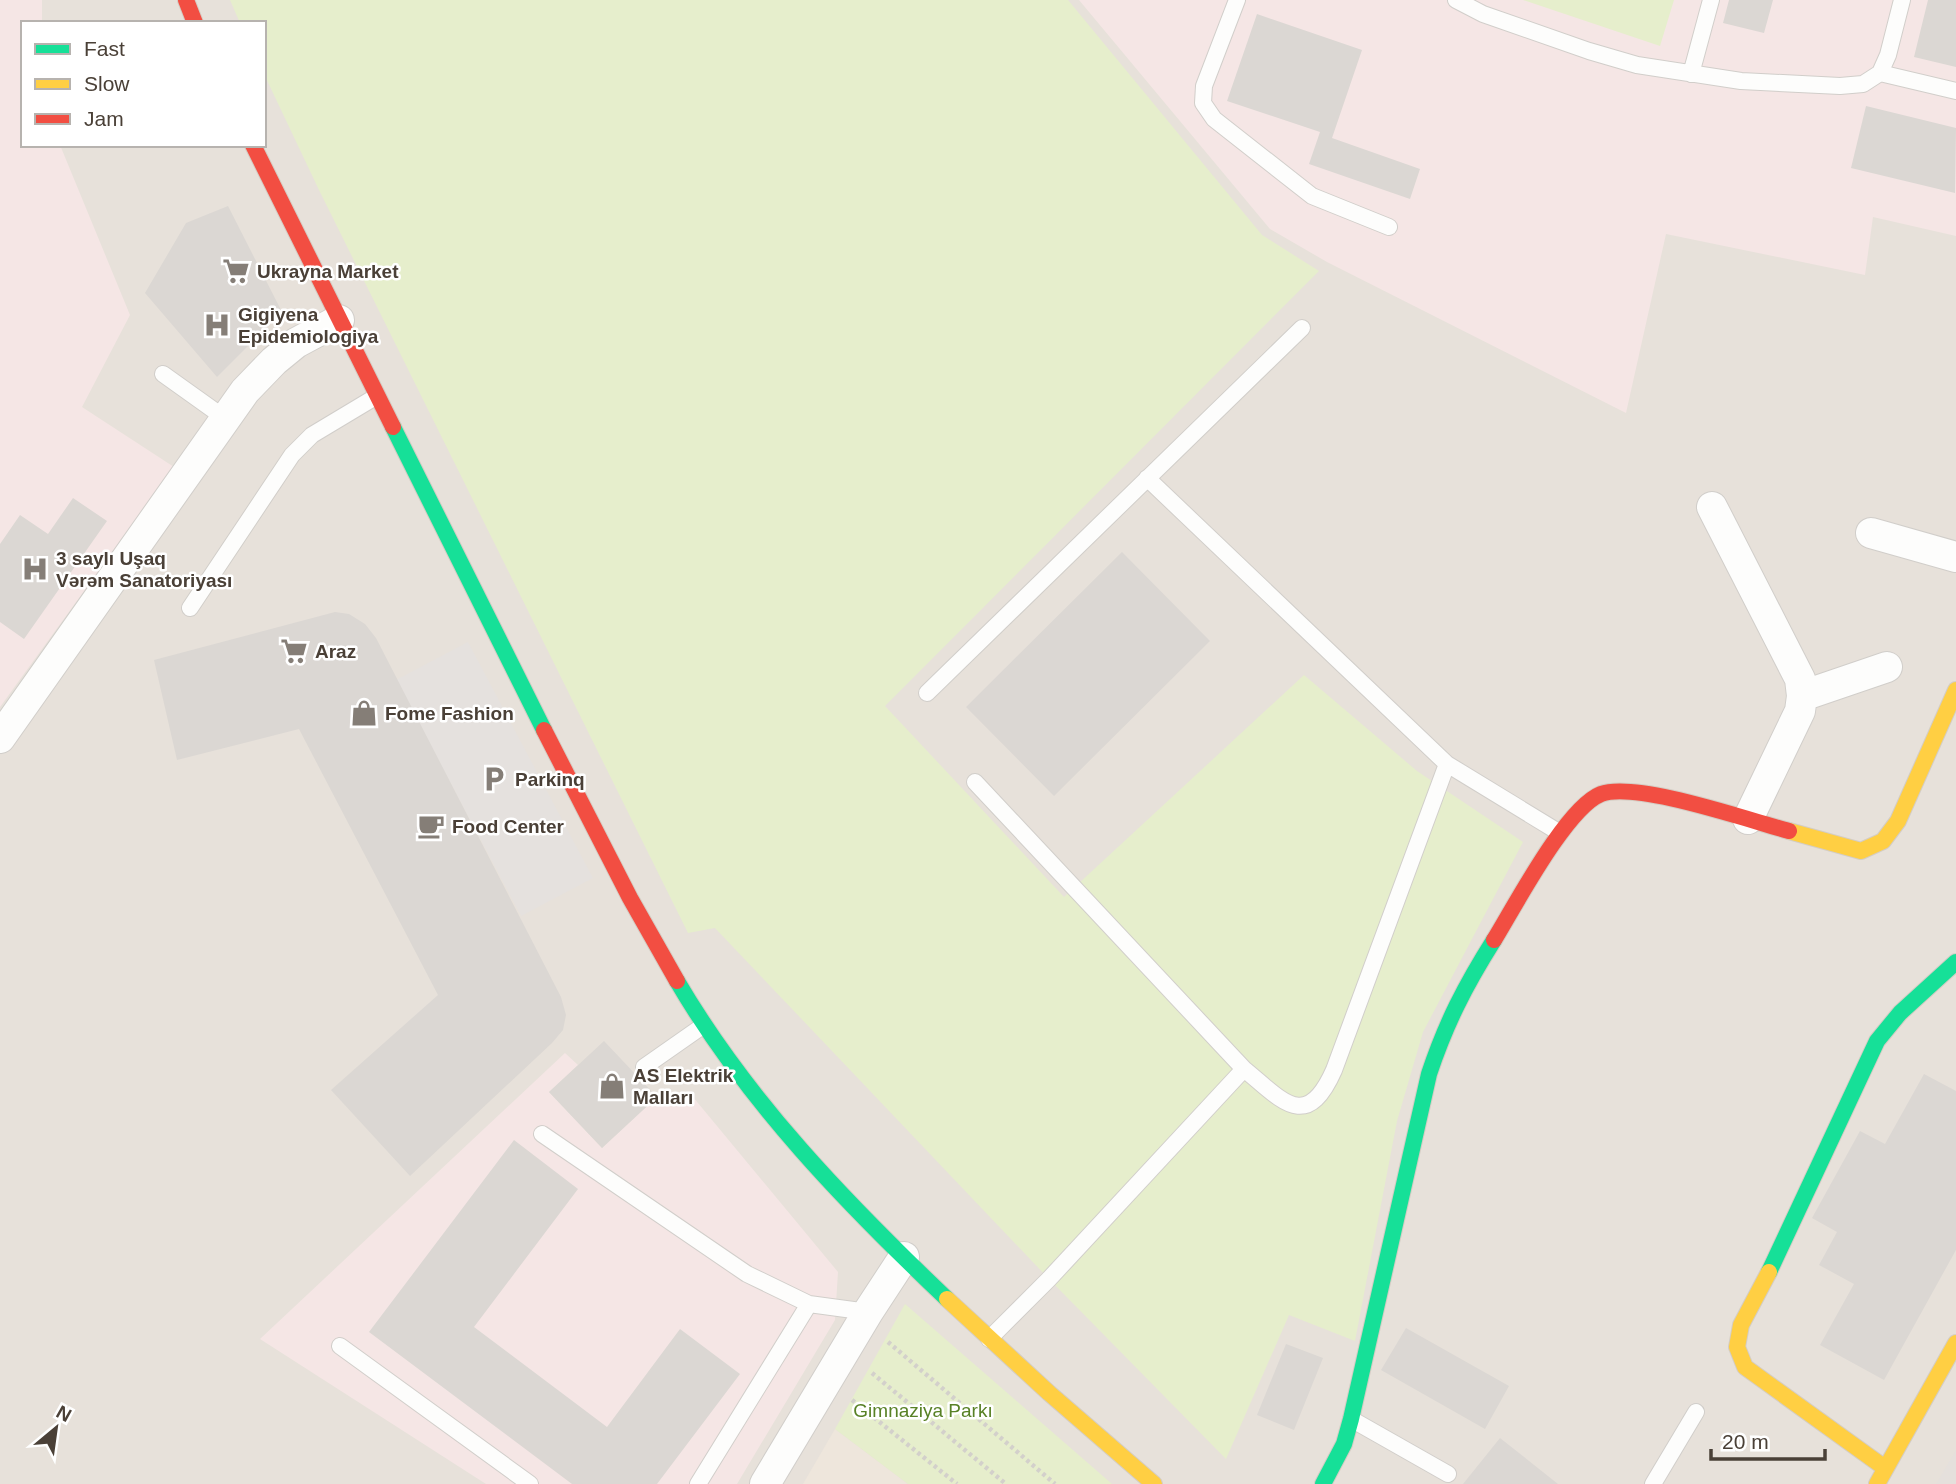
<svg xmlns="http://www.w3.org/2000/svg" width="1956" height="1484" font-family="Helvetica,sans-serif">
<rect width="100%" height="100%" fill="#f3f0ed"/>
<path fill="#e7e1da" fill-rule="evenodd" d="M0 0H1956V1484H0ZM23 23H264V145H23Z"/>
<path fill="#e5e0dc" d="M1956 1450V1484H1936Z"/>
<path fill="#eee6dc" d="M835 1429 908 1484H803Z"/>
<path fill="#f5e6e5" d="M0 0H42V23H23V145H60L130 315 82 407 174 467 0 707Z
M1079 0H1956V236L1873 217 1865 275 1666 234 1626 413 1327 262 1270 229Z
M565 1053 578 1065 549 1092 602 1148 657 1097H693L838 1272 835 1320 737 1484H486L260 1339Z"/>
<path fill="#e6eecc" d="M230 0H1068L1262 235 1319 271 885 706 1064 897 1304 675 1417 771 1523 842 1423 1032 1397 1121 1355 1341 1289 1315 1226 1459 1049 1279 715 928 688 933 319 190 264 74V23H240Z
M1523 0H1674L1660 46Z
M905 1304 1112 1484H908L835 1429Z"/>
<path fill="#e5e1de" d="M468 642 593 878 521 916 396 680Z"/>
<path fill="#dbd7d3" d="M1729 0H1773L1764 33 1723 23Z
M1928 0H1956V67L1914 57Z
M1257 14 1362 50 1332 138 1420 169 1410 199 1309 164 1320 132 1227 101Z
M1866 106 1956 128 1955 193 1851 168Z
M228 206 282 312 217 377 145 293 186 223Z
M73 498 107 521 24 639 0 622V544L20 515 48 534Z
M1122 552 1210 641 1054 796 966 707Z
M335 612 349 614 365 624 376 638 561 997 566 1015 563 1030 552 1043 410 1176 331 1090 438 995 299 729 177 760 154 660Z
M604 1041 657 1097 602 1148 549 1092Z
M1924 1074 1956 1091V1250L1884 1380 1820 1345 1854 1284 1819 1265 1837 1232 1812 1218 1860 1131 1885 1144Z
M514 1140 578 1189 474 1327 607 1427 680 1329 740 1374 657 1484H572L369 1332Z
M1406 1328 1509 1386 1485 1429 1381 1370Z
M1286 1344 1323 1358 1294 1430 1257 1415Z
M1500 1438 1558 1484H1463Z"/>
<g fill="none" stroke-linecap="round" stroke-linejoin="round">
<g stroke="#d1ceca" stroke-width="18">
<path id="lane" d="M1237 0 1204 86 1203 103 1214 119 1312 196 1389 227
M1456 0 1483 14 1589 51 1637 65 1741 81 1840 86 1863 84 1880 73 1888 55 1902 0
M1880 73 1956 91
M1691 74 1711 0
M163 374 226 419
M1147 478 1447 764 1560 833
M190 608 292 455 312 435 377 396
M927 693 1302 328
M975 782 1244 1069C1282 1100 1306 1133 1334 1070L1447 764
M644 1067 704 1025
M542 1134 747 1274 809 1304 868 1312
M989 1339 1049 1279 1244 1069
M340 1346 530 1484
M1351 1419 1448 1474
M698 1484 809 1304
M1653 1484 1696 1412"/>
</g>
<g stroke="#d1ceca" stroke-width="32">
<path id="street" d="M1712 507 1800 679 1802 696 1800 711 1748 819
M1871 533 1956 557
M1802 696 1887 667
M0 738 245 391 274 361 296 343 339 320
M765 1484 868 1312 904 1257"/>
</g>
<g stroke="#d4cdc4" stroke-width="18">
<path id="fast" d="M393 427 544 730
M677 981C748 1102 846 1203 947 1299
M1769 1272 1877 1041 1900 1013 1956 962
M1323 1484 1344 1444 1351 1419 1429 1074C1446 1023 1465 986 1494 940"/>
</g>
<g stroke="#d4cdc4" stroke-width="18">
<path id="slow" d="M1789 831 1861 851 1883 841 1898 821 1956 690
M1769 1272 1741 1325 1737 1347 1745 1367 1885 1468
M947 1299 1049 1393 1154 1484
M1877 1484 1956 1343"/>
</g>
<g stroke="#d4cdc4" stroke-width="18">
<path id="jam" d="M186 0 195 23
M253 145 393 427
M544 730 630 898 677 981
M1494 940C1515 906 1566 808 1601 794 1636 781 1748 820 1789 831"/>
</g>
<path stroke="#d3d0cb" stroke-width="4.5" stroke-dasharray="3.5 3.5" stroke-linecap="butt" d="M888 1342 1055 1484
M872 1373 1006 1484
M852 1400 957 1484"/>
<use href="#lane" stroke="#fdfdfc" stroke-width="16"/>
<use href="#street" stroke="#fdfdfc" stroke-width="30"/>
<use href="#fast" stroke="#16e098" stroke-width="16"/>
<use href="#slow" stroke="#ffcf43" stroke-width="16"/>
<use href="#jam" stroke="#f24e42" stroke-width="16"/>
</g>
<defs>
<g id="supermarket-bare" transform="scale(2.1)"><path d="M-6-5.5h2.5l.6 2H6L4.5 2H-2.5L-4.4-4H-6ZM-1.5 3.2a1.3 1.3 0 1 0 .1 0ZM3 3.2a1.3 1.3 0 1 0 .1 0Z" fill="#857e77" stroke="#fff" stroke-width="2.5" paint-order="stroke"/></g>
<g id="hospital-bare" transform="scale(2.1)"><path d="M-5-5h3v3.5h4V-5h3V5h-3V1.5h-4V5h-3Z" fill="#857e77" stroke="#fff" stroke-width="2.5" paint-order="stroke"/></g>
<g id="shop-bare" transform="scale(2.1)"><path d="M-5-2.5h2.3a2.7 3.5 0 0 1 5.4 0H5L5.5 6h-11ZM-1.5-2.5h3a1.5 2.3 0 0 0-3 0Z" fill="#857e77" stroke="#fff" stroke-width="2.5" paint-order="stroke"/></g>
<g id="parking-bare" transform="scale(2.1)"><path d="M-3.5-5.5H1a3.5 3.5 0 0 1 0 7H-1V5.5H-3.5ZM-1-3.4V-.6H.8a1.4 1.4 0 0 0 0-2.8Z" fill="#857e77" stroke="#fff" stroke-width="2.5" paint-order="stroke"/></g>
<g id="cafe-bare" transform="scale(2.1)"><path d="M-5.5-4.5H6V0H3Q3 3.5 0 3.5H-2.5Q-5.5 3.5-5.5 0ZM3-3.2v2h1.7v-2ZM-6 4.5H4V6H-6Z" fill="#857e77" stroke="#fff" stroke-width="2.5" paint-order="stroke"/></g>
</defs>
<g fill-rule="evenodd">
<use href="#supermarket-bare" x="236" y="271"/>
<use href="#hospital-bare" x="217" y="325"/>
<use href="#hospital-bare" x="35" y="569"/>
<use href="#supermarket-bare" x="294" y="651"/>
<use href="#shop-bare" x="364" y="713"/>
<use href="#parking-bare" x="494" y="779"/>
<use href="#cafe-bare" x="431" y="826"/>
<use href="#shop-bare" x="612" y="1086"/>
</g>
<g text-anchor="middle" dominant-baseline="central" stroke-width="5" stroke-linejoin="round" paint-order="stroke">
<g font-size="19" font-weight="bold" fill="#4a4037" stroke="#fff" text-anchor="start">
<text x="257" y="271">Ukrayna Market</text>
<text x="238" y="314">Gigiyena<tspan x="238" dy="22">Epidemiologiya</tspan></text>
<text x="56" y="558">3 saylı Uşaq<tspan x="56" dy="22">Vərəm Sanatoriyası</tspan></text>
<text x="315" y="651">Araz</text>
<text x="385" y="713">Fome Fashion</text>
<text x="515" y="779">Parkinq</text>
<text x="452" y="826">Food Center</text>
<text x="633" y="1075">AS Elektrik<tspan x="633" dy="22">Malları</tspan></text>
</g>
<g font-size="19" fill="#588126" stroke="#fff">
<text x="923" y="1410">Gimnaziya Parkı</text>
</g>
</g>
<rect x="21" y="21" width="245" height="126" fill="#ffffff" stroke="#b7b3af" stroke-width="2"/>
<rect x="35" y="44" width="35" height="10" fill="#16e098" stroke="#b7b3af" stroke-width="2"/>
<text x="84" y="56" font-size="21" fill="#4a4037">Fast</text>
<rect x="35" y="79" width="35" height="10" fill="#ffcf43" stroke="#b7b3af" stroke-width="2"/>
<text x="84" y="91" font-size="21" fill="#4a4037">Slow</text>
<rect x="35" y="114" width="35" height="10" fill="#f24e42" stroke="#b7b3af" stroke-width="2"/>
<text x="84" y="126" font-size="21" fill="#4a4037">Jam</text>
<g transform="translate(56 1428) rotate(29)" stroke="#ffffff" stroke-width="5" paint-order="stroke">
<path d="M0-5L12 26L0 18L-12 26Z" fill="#4a4037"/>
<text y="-10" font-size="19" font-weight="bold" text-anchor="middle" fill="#4a4037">N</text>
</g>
<path d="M1711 1449v10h114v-10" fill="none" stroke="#4a4037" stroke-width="3.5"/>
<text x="1722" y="1449" font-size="21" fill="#4a4037" stroke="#ffffff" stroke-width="5" paint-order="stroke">20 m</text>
</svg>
